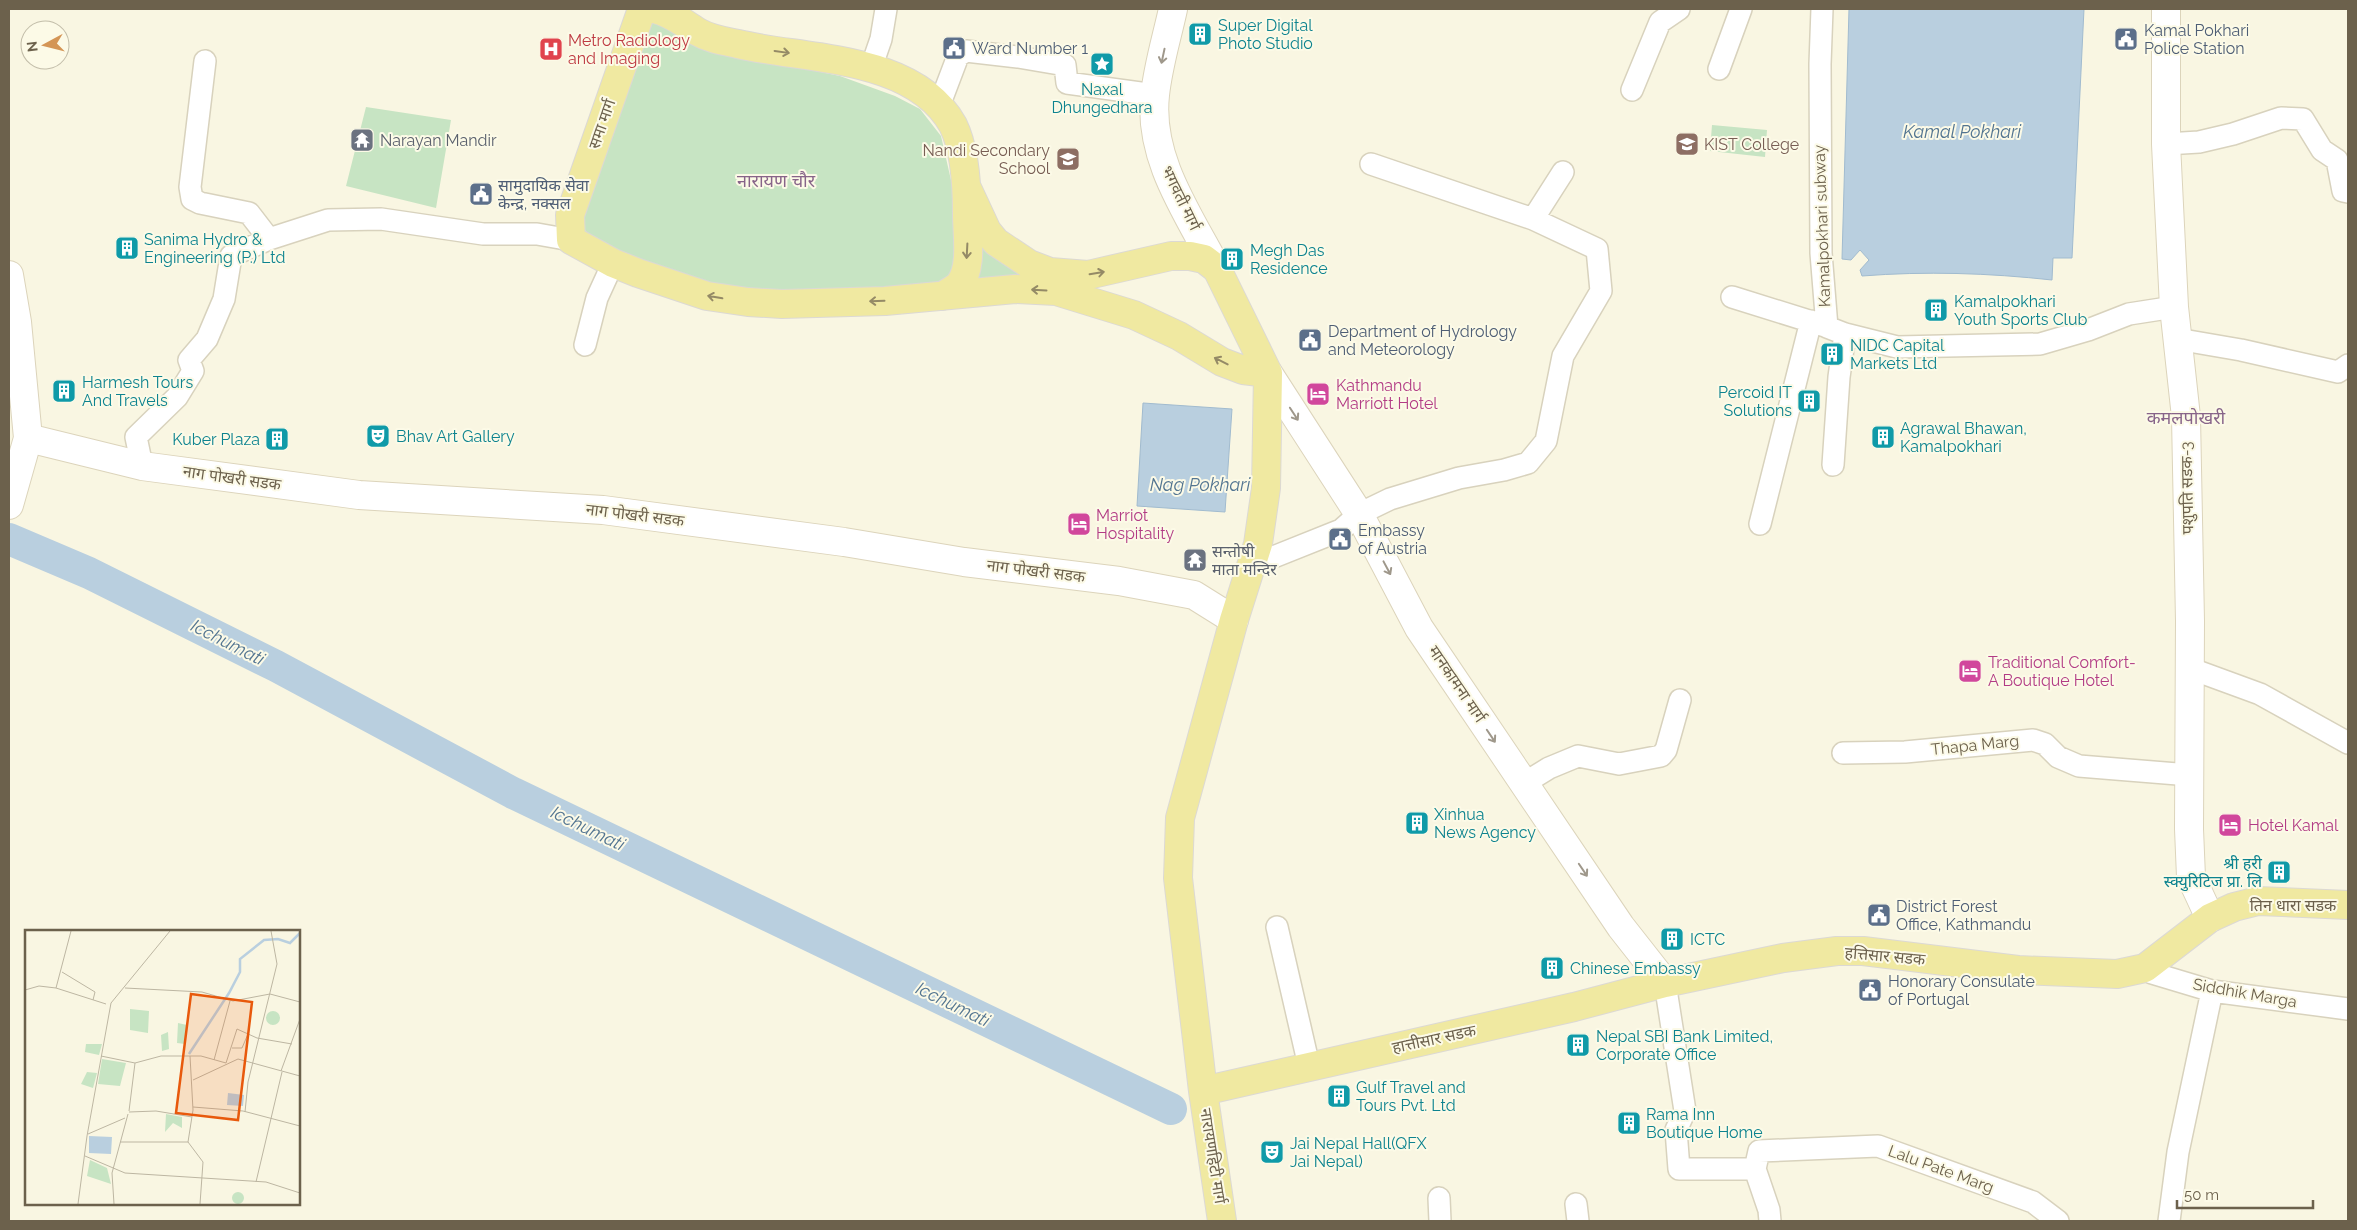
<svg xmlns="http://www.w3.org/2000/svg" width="2357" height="1230" font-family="Raleway,'Noto Sans Devanagari',sans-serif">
<rect width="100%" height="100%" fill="#f9f6e2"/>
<path fill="#c7e4c3" d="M647 19 811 70 840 76 895 96 920 109 941 136 953 189 961 235 952 281 877 292 729 291 614 251 590 236 584 229 581 213Z
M366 107 451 120 436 208 346 186Z
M1712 125 1767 130 1765 157 1710 151Z
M973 240 1057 279 972 283Z"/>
<path fill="#b9cfdf" stroke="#a1bbcf" d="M1849 9H2084L2072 258H2053L2052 280C1989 273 1925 271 1862 276L1860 270 1869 260 1860 250 1851 260 1842 259Z
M1143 403 1232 409 1225 512 1137 506Z"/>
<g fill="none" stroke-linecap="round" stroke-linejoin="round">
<path stroke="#b9cfdf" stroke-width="32" d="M9 539 89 573 276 666 513 793 1171 1109"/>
<g stroke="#d8d2bd" stroke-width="24">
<path id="street" d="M1822 9 1820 64 1821 253 1827 327 1845 334 1897 347 2040 344 2088 330 2129 314 2174 307
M205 61 190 187 192 199 200 203 249 213 269 239
M871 68 881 39 886 9
M1719 69 1741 9
M1632 90 1660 22 1679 9
M939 106 958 56 966 51 1018 57 1065 65 1067 83 1155 95
M2166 144 2199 142 2233 134 2281 118 2303 119 2322 150 2337 160 2343 191 2348 192
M1533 219 1563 172
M1732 297 1825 326
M2177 339 2241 350 2338 372 2348 365
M585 345 597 298 613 263
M1833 465 1839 377 1845 334
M142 466 136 437 177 397 193 371 189 360 207 339 224 299 231 256 269 239 328 220 381 219 483 234H537L571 240
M1760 524 1811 321
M1251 566 1341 530 1359 514 1390 499 1459 478 1504 470 1528 463 1546 441 1563 356 1601 291 1597 249 1533 219 1371 164
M2189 668 2260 694 2348 743
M1843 753 1905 752 2033 740 2045 744 2058 757 2079 766 2190 775
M1523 784 1549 768 1578 756 1619 764 1661 756 1666 750 1680 700
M1277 927 1309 1066
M2145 968 2152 973 2212 991 2348 1009
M1665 983 1685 1111 1676 1130 1679 1169H1755L1759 1151 1878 1146 2033 1202 2058 1221
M1755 1169 1769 1210 1770 1221
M1439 1198 1440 1221
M1576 1204 1578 1221
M2169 1221 2178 1152 2212 991"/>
</g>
<g stroke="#dcd4bb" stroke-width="30">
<path id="secondary" d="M1173 9C1167 37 1158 66 1155 95 1148 159 1189 215 1217 269
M2166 9V144L2174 307 2186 417 2190 621 2189 829 2191 877 2210 918
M9 275 17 322 28 438 9 505
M1268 373 1359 514 1419 628 1621 927 1665 983
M28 438 142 466 359 495 603 510 844 542 964 562 1119 581 1194 595 1234 620"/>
</g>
<g stroke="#dcd9d4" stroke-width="30">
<path id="primary" d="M642 9 570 215 571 240 613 263 638 273 707 296 748 302 782 304 885 301 1015 289 1056 291 1134 315 1179 336 1222 362 1243 370 1268 373
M655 9C672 13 683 23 698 32 710 39 724 41 738 44 806 60 914 55 953 125 965 149 967 188 967 214 967 235 973 268 959 285 955 289 948 292 943 296
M967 188 987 231 996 242 1029 264 1050 272 1088 275 1171 256H1190L1204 259 1217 269 1268 373 1266 488 1258 544 1234 620 1180 818 1178 878 1203 1091 1222 1221
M1203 1091 1574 1007 1665 983 1783 958 1837 951H1863L2018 970 2117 974 2145 968 2210 918 2234 907 2258 901 2348 905"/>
</g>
<use href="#street" stroke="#fff" stroke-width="21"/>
<use href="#secondary" stroke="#fff" stroke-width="28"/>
<use href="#primary" stroke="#f0e9a1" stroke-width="28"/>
</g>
<defs><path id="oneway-shaft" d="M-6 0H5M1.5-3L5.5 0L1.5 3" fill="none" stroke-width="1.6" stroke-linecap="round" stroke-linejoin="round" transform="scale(1.25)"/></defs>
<g stroke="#948a66">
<use href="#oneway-shaft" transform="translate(782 52) rotate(8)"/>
<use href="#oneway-shaft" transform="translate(967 251) rotate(93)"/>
<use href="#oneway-shaft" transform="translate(1097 273) rotate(-9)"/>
<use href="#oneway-shaft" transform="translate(1039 290) rotate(-177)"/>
<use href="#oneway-shaft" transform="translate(715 297) rotate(-170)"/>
<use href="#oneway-shaft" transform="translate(877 301) rotate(178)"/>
<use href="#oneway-shaft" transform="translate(1221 361) rotate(-153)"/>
</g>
<g stroke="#9f988b">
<use href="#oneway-shaft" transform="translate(1163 56) rotate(102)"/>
<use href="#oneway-shaft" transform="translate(1294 414) rotate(57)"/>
<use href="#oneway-shaft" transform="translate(1387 568) rotate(62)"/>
<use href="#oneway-shaft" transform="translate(1491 736) rotate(56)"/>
<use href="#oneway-shaft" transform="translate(1583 870) rotate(56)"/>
</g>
<defs>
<g id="building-square" transform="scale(1.25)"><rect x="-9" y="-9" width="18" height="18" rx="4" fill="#0f9aa8" stroke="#fcfae7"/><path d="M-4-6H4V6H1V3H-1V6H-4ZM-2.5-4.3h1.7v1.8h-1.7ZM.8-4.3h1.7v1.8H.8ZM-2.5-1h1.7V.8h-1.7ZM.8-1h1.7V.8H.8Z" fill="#fff"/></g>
<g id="civic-square" transform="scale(1.25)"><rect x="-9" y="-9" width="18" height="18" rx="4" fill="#5c6f8a" stroke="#fcfae7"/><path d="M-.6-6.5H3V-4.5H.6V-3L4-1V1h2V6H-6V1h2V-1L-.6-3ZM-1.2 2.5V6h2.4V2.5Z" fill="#fff"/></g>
<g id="hospital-square" transform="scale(1.25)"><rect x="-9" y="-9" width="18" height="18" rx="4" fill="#e0444e" stroke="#fcfae7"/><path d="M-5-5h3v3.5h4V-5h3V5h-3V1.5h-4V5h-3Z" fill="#fff"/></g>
<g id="sight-square" transform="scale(1.25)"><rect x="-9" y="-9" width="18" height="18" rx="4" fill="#0f9aa8" stroke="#fcfae7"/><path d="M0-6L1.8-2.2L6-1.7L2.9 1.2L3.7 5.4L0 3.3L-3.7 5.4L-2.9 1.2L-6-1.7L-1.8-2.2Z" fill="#fff"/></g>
<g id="temple-square" transform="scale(1.25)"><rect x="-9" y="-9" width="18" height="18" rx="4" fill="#6b7280" stroke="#fcfae7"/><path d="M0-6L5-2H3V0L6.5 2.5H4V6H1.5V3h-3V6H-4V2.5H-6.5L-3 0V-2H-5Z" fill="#fff"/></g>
<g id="university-square" transform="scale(1.25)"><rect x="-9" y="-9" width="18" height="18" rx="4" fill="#8d6e63" stroke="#fcfae7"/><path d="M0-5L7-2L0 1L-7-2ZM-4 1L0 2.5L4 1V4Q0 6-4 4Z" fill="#fff"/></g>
<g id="school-square" transform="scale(1.25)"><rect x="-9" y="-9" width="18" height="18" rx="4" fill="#8d6e63" stroke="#fcfae7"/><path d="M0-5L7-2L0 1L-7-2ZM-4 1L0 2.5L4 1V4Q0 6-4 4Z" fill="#fff"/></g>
<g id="hotel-square" transform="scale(1.25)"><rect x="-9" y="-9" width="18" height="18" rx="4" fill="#d1479c" stroke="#fcfae7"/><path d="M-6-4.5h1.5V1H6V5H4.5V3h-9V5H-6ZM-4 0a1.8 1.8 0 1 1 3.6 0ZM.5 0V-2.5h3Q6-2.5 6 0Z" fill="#fff"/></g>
<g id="theatre-square" transform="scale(1.25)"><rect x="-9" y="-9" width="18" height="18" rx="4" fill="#0f9aa8" stroke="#fcfae7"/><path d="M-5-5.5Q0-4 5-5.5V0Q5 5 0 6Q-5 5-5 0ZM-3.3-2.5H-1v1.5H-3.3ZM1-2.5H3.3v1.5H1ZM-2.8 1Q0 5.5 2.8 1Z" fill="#fff"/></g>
</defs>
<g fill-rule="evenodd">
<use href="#building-square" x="1200" y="34"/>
<use href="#civic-square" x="2126" y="39"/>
<use href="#civic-square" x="954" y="48"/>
<use href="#hospital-square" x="551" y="49"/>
<use href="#sight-square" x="1102" y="64"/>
<use href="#temple-square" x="362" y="140"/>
<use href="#university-square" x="1687" y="144"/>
<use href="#school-square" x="1068" y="159"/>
<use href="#civic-square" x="481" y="194"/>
<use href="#building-square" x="127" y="248"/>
<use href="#building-square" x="1232" y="259"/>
<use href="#building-square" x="1936" y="310"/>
<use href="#civic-square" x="1310" y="340"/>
<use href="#building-square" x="1832" y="354"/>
<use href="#building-square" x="64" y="391"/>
<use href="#hotel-square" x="1318" y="394"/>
<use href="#building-square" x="1809" y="401"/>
<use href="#theatre-square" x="378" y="436"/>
<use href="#building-square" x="1883" y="437"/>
<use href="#building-square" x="277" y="439"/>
<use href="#hotel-square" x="1079" y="524"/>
<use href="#civic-square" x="1340" y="539"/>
<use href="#temple-square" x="1195" y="560"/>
<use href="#hotel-square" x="1970" y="671"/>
<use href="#building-square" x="1417" y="823"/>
<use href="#hotel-square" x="2230" y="825"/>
<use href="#building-square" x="2279" y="872"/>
<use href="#civic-square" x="1879" y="915"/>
<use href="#building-square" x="1672" y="939"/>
<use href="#building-square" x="1552" y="968"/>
<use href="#civic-square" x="1870" y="990"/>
<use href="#building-square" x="1578" y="1045"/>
<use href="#building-square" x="1339" y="1096"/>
<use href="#building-square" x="1629" y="1123"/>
<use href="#theatre-square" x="1272" y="1152"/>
</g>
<g text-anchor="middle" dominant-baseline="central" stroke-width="4" stroke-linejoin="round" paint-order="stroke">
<g font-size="16" fill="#0d838f" stroke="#fcfae7" text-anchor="start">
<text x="1218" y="25">Super Digital<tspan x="1218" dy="18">Photo Studio</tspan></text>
<text x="1102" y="89" text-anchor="middle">Naxal<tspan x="1102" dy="18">Dhungedhara</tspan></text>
<text x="144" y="239">Sanima Hydro &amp;<tspan x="144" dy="18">Engineering (P.) Ltd</tspan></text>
<text x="1250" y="250">Megh Das<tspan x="1250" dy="18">Residence</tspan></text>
<text x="1954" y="301">Kamalpokhari<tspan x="1954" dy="18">Youth Sports Club</tspan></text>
<text x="1850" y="345">NIDC Capital<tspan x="1850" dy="18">Markets Ltd</tspan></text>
<text x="82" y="382">Harmesh Tours<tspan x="82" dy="18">And Travels</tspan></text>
<text x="1792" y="392" text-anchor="end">Percoid IT<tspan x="1792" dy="18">Solutions</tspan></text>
<text x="1900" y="428">Agrawal Bhawan,<tspan x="1900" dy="18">Kamalpokhari</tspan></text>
<text x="396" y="436">Bhav Art Gallery</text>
<text x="260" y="439" text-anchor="end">Kuber Plaza</text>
<text x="1434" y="814">Xinhua<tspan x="1434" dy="18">News Agency</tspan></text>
<text x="2262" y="863" text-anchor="end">श्री हरी<tspan x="2262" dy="18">स्क्युरिटिज प्रा. लि</tspan></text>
<text x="1690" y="939">ICTC</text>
<text x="1570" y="968">Chinese Embassy</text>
<text x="1596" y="1036">Nepal SBI Bank Limited,<tspan x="1596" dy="18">Corporate Office</tspan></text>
<text x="1356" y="1087">Gulf Travel and<tspan x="1356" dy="18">Tours Pvt. Ltd</tspan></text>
<text x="1646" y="1114">Rama Inn<tspan x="1646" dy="18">Boutique Home</tspan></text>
<text x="1290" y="1143">Jai Nepal Hall(QFX<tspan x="1290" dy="18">Jai Nepal)</tspan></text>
</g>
<g font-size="16" fill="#4e5e75" stroke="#fcfae7" text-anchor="start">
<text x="2144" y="30">Kamal Pokhari<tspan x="2144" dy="18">Police Station</tspan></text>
<text x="972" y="48">Ward Number 1</text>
<text x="498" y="185">सामुदायिक सेवा<tspan x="498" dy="18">केन्द्र, नक्सल</tspan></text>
<text x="1328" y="331">Department of Hydrology<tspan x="1328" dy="18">and Meteorology</tspan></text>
<text x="1358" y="530">Embassy<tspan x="1358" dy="18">of Austria</tspan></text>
<text x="1896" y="906">District Forest<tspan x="1896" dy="18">Office, Kathmandu</tspan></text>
<text x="1888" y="981">Honorary Consulate<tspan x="1888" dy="18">of Portugal</tspan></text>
</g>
<g font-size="16" fill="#be3a42" stroke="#fcfae7" text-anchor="start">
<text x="568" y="40">Metro Radiology<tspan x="568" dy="18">and Imaging</tspan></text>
</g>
<g font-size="16" fill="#6c614c" stroke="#fcfae7">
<text transform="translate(602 124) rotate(-71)">समा मार्ग</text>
<text transform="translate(1181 198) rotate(64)">भगवती मार्ग</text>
<text transform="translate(1822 226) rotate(-92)">Kamalpokhari subway</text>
<text transform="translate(232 478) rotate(8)">नाग पोखरी सडक</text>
<text transform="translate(2187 488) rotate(-91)">पशुपति सडक-3</text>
<text transform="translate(635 515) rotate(7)">नाग पोखरी सडक</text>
<text transform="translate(1036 571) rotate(7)">नाग पोखरी सडक</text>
<text transform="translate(1457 684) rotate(56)">मानकामना मार्ग</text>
<text transform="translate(1975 745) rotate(-6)">Thapa Marg</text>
<text x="2293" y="905">तिन धारा सडक</text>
<text transform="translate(1885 956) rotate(5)">हत्तिसार सडक</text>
<text transform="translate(2245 993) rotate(10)">Siddhik Marga</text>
<text transform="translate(1434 1039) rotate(-12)">हात्तीसार सडक</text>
<text transform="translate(1213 1156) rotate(81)">नारायणहिटी मार्ग</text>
<text transform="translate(1941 1169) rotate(20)">Lalu Pate Marg</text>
</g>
<g font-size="16" fill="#5b616d" stroke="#fcfae7" text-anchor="start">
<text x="380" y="140">Narayan Mandir</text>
<text x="1212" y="551">सन्तोषी<tspan x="1212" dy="18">माता मन्दिर</tspan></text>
</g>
<g font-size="16" fill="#785e54" stroke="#fcfae7" text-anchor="start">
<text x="1704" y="144">KIST College</text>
<text x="1050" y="150" text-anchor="end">Nandi Secondary<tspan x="1050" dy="18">School</tspan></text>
</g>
<g font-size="16" fill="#b23c85" stroke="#fcfae7" text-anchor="start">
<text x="1336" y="385">Kathmandu<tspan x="1336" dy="18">Marriott Hotel</tspan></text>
<text x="1096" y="515">Marriot<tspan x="1096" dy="18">Hospitality</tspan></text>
<text x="1988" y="662">Traditional Comfort-<tspan x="1988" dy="18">A Boutique Hotel</tspan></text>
<text x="2248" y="825">Hotel Kamal</text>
</g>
<g font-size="18" font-style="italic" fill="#537591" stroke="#fcfae7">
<text x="1962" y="131">Kamal Pokhari</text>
<text x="1200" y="484">Nag Pokhari</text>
<text transform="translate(228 642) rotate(27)">Icchumati</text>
<text transform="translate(588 828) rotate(26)">Icchumati</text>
<text transform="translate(953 1004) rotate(26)">Icchumati</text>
</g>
<g font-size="18" fill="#876489" stroke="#fcfae7">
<text x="776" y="180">नारायण चौर</text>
<text x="2186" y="417">कमलपोखरी</text>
</g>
</g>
<g transform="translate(25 930)">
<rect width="275" height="275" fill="#f9f6e2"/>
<path d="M105 79 124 81 123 103 105 100ZM241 88a7 7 0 1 1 14 0a7 7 0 1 1-14 0ZM153 93 162 95 160 114 152 113ZM143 102 144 119 137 121 136 105ZM61 114H77L74 125 60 122ZM77 129 101 133 95 156 73 154ZM62 142 72 143 68 158 56 154ZM141 184 157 187V198L148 193 140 202ZM65 230 82 238 86 254 62 246ZM207 268a6 6 0 1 1 12 0a6 6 0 1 1-12 0Z" fill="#c7e4c3"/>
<path d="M203 163 219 165 218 176 202 175ZM64 206 87 207 86 224 64 223Z" fill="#b9cfdf"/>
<path fill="none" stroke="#b9cfdf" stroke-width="2.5" d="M164 124 204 63 215 42V29L239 10 253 9 265 13 275 3"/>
<path fill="none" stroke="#bdb6a2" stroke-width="1" d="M37 42 70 62 68 70M31 58 46 1M100 58 177 62 208 71 245 64 275 72M0 60 14 56 31 58 81 74M207 118H217L223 104M76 126 110 133 136 126H176L201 133M189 130 205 71M201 133 212 99 232 108 267 114M256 141 275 89M168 150 213 129 275 146M168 177 218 181 275 196M104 181 110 133M104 182 131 181 167 187M220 182 223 152 252 34 246 1M63 204 100 188M95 212H163M163 212 168 180 165 126M163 212 178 232 175 274M60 226 100 243 178 248M178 248 241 252 275 263M231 252 257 142M53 274 62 206 86 73 145 1M89 274 87 243 103 184"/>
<path fill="#e8590c" fill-opacity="0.15" stroke="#e8590c" stroke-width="2.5" d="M166 64 227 72 213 190 151 183Z"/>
<rect width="275" height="275" fill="none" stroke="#6c614c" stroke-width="2.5"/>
</g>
<rect width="2357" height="1230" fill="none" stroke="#6c614c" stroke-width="20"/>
<g transform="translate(45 45) rotate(263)"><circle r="24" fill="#fcfae7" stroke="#c2bda9"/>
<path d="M0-4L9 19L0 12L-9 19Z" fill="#d49555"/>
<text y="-8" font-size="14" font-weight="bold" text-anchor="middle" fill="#6c614c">N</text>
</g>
<path d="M2177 1200v8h136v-8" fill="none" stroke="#6c614c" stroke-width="2.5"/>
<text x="2184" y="1200" font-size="15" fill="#6c614c" stroke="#fcfae7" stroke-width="4" paint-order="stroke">50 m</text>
</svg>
